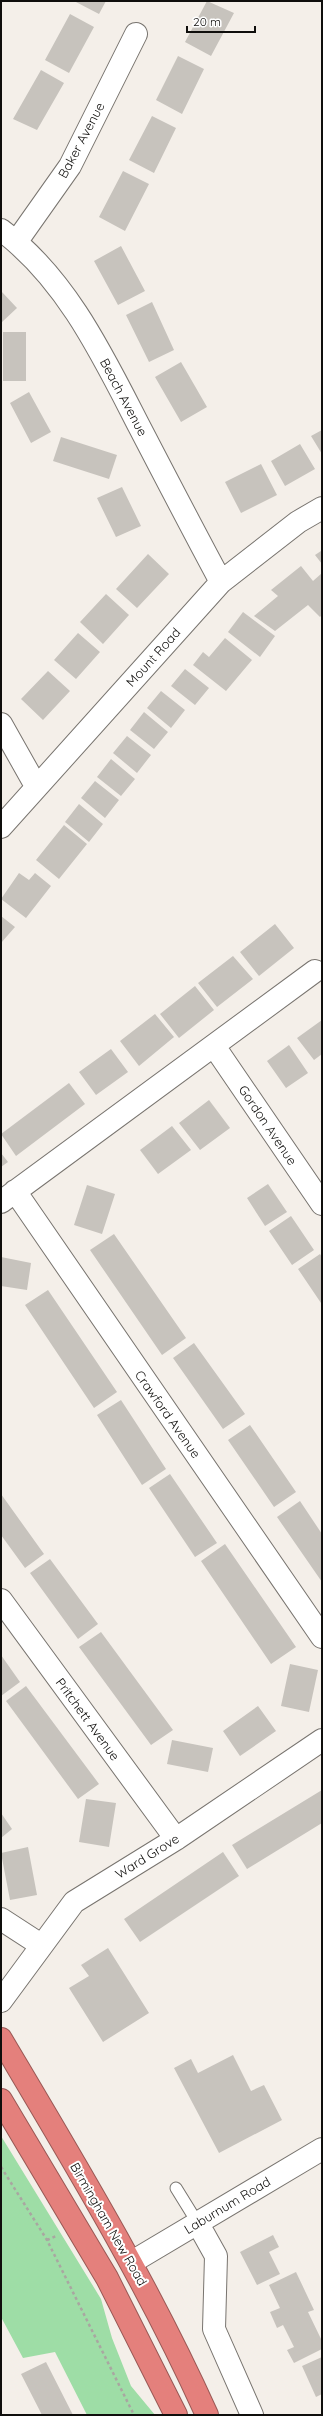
<svg xmlns="http://www.w3.org/2000/svg" width="323" height="2416" font-family="Quicksand,sans-serif">
<rect width="100%" height="100%" fill="#f4efe9"/>
<path fill="#9edda6" d="M1 2136 101 2299 112 2338 131 2386 155 2415H87L55 2352 23 2358 1 2317Z"/>
<path fill="#c7c3bd" d="M74 1H106L99 14Z
M207 1 234 13 211 56 185 42Z
M70 14 94 27 69 73 45 60Z
M178 56 204 69 182 114 156 100Z
M41 70 64 83 37 130 13 119Z
M152 116 176 128 154 173 129 160Z
M123 171 149 184 125 231 99 217Z
M121 246 145 291 118 305 94 261Z
M1 291 17 308 2 322 1 321Z
M152 302 174 350 149 362 126 315Z
M3 332H26V381H3Z
M181 362 207 407 181 422 155 377Z
M29 392 51 432 31 443 10 403Z
M322 430V454L311 436Z
M61 437 117 455 109 479 53 461Z
M300 444 315 469 285 486 271 461Z
M261 464 277 495 241 513 225 482Z
M122 487 141 526 116 537 97 498Z
M321 551 322 552V564L315 555Z
M148 554 169 574 137 608 116 589Z
M301 566 313 581 322 573V615L320 617 308 605 275 631 254 616 278 596 271 590Z
M106 594 129 615 103 644 80 622Z
M243 612 275 636 260 657 228 632Z
M78 633 100 652 76 679 54 660Z
M225 638 252 660 226 691 193 665 203 652 209 657Z
M185 669 209 688 195 705 171 686Z
M48 671 70 691 43 720 21 699Z
M161 691 185 710 171 728 147 708Z
M144 712 168 732 154 749 130 730Z
M127 736 151 755 137 773 113 753Z
M111 759 135 779 121 796 97 777Z
M95 781 119 800 105 818 81 798Z
M79 804 103 824 89 842 65 822Z
M64 825 87 844 59 879 36 860Z
M19 873 29 880 35 873 51 886 26 918 1 899Z
M1 916 15 927 1 943Z
M275 924 294 948 259 976 240 952Z
M233 956 253 979 217 1007 198 983Z
M195 986 214 1010 179 1038 160 1014Z
M155 1014 174 1037 139 1066 120 1041Z
M322 1020V1054L314 1060 297 1038Z
M289 1045 308 1073 286 1088 267 1061Z
M111 1049 128 1072 96 1095 79 1072Z
M69 1083 85 1104 16 1156 1 1134Z
M209 1100 230 1128 200 1150 179 1123Z
M172 1126 191 1150 158 1174 140 1150Z
M1 1153 8 1162 1 1167Z
M268 1184 287 1212 265 1226 247 1198Z
M87 1185 115 1194 102 1234 74 1225Z
M291 1216 314 1250 292 1265 269 1231Z
M114 1234 186 1338 162 1355 90 1250Z
M320 1254 322 1257 321 1303 298 1269Z
M1 1257 31 1263 27 1290 1 1286Z
M48 1290 117 1392 94 1408 25 1305Z
M194 1343 245 1414 223 1429 173 1358Z
M121 1400 166 1469 142 1485 97 1415Z
M250 1425 296 1492 274 1507 228 1440Z
M170 1474 217 1543 195 1557 149 1488Z
M1 1494 44 1554 25 1568 1 1535Z
M300 1501 322 1534V1582L277 1517Z
M225 1544 296 1647 271 1664 201 1561Z
M50 1559 98 1624 78 1639 30 1573Z
M101 1632 173 1730 151 1745 79 1647Z
M1 1655 20 1682 1 1696Z
M290 1664 318 1670 309 1712 281 1706Z
M26 1686 99 1784 78 1799 6 1701Z
M258 1706 276 1731 240 1756 223 1731Z
M172 1740 213 1748 208 1772 167 1764Z
M322 1790V1823L247 1869 232 1845Z
M86 1799 116 1803 109 1847 79 1842Z
M1 1813 12 1829 1 1838Z
M28 1847 37 1895 10 1900 1 1853Z
M223 1852 239 1876 140 1942 124 1919Z
M108 1948 149 2013 103 2042 69 1988 89 1976 81 1965Z
M233 2055 251 2091 264 2085 282 2120 219 2153 174 2068 191 2059 198 2073Z
M273 2235 279 2247 269 2252 280 2274 257 2285 240 2252Z
M296 2272 314 2310 308 2312 322 2341V2349L294 2363 287 2350 294 2347 283 2325 277 2328 270 2312 280 2308 269 2285Z
M322 2357V2394L316 2397 302 2366Z
M46 2362 73 2415H42L21 2374Z"/>
<g fill="none" stroke-linecap="round" stroke-linejoin="round">
<g stroke="#78746f" stroke-width="13">
<path id="lane" d="M176 2188 197 2222"/>
</g>
<g stroke="#78746f" stroke-width="24">
<path id="street" d="M1 230C66 278 103 356 139 426 166 478 193 530 221 582
M17 241 70 166 136 34
M1 724 36 786
M1 827 221 582 298 522 322 508
M214 1046 322 1204
M15 1191 322 1637
M1 1202 315 971
M1 1600 176 1839
M1 1919 41 1945
M1 2001 74 1902 176 1839 322 1740
M197 2222 216 2256 214 2329 252 2415
M132 2262 322 2149"/>
</g>
<g stroke="#995855" stroke-width="24">
<path id="highway" d="M1 2039C74 2162 148 2284 207 2415
M1 2100 107 2278 176 2415"/>
</g>
<path stroke="#a9a6a1" stroke-width="2.5" stroke-dasharray="3 3" stroke-linecap="butt" d="M1 2167 47 2240 134 2415
M47 2240 56 2236"/>
<use href="#lane" stroke="#fff" stroke-width="11"/>
<use href="#street" stroke="#fff" stroke-width="22"/>
<use href="#highway" stroke="#e4807c" stroke-width="22"/>
</g>
<g text-anchor="middle" dominant-baseline="central" stroke-width="4" stroke-linejoin="round" paint-order="stroke">
<g font-size="13" fill="#0f0e0c" stroke="#fff">
<text transform="translate(81 140) rotate(-62)">Baker Avenue</text>
<text transform="translate(124 397) rotate(62)">Beach Avenue</text>
<text transform="translate(153 657) rotate(-48)">Mount Road</text>
<text transform="translate(268 1125) rotate(56)">Gordon Avenue</text>
<text transform="translate(168 1414) rotate(55)">Crawford Avenue</text>
<text transform="translate(88 1719) rotate(54)">Pritchett Avenue</text>
<text transform="translate(147 1856) rotate(-32)">Ward Grove</text>
<text transform="translate(227 2205) rotate(-31)">Laburnum Road</text>
<text transform="translate(109 2224) rotate(60)">Birmingham New Road</text>
</g>
</g>
<rect width="323" height="2416" fill="none" stroke="#0f0e0c" stroke-width="4"/>
<path d="M187 26v6h68v-6" fill="none" stroke="#0f0e0c" stroke-width="2"/>
<text x="193" y="26" font-size="12" fill="#0f0e0c" stroke="#ffffff" stroke-width="3" paint-order="stroke">20 m</text>
</svg>
